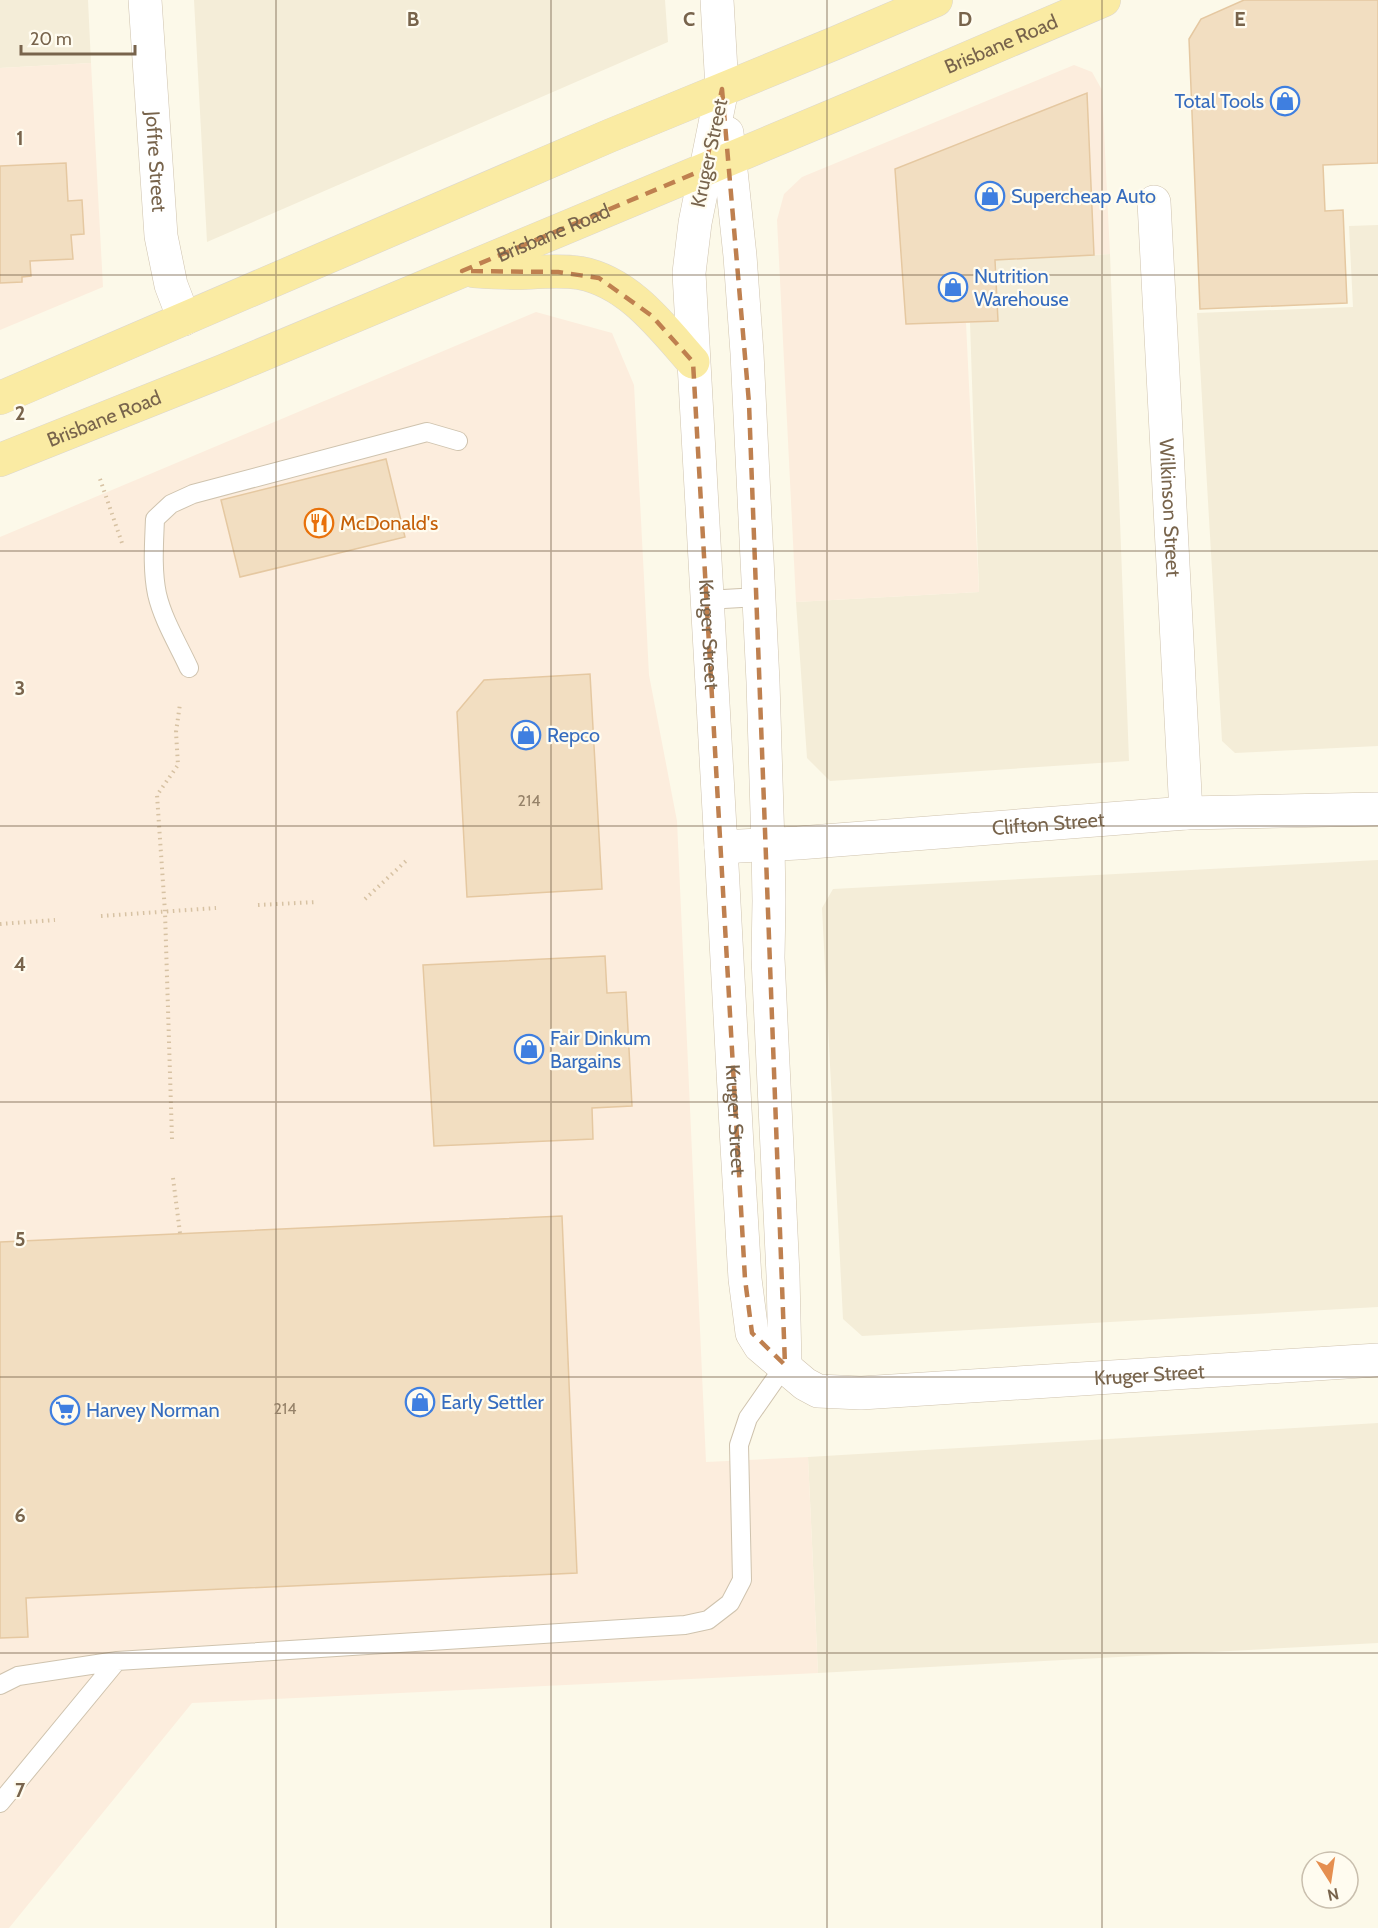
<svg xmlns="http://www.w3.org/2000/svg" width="1378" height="1928" font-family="Cabin,sans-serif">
<rect width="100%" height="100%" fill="#fcf9e9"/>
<path fill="#f4edd8" d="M0 0H88L91 63 0 68Z
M194 0H665L668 42 207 242Z
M1378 225V746L1235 753 1222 741 1197 313 1353 307 1349 226Z
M1110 254 1129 761 830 781 807 758 796 602 979 592 970 322 998 320 995 260Z
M1378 860V1307L862 1336 843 1319 822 908 833 889Z
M1378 1423V1643L818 1673 808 1457Z"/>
<path fill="#fceddd" d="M91 63 103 287 0 330V68Z
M1074 65 1092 72 1102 90 1110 254 996 260 998 321 966 323 979 592 796 602 777 220 784 194 802 177Z
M536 312 612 333 634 385 649 675 677 821 706 1462 808 1457 818 1673 192 1703 9 1928H0V537Z"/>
<path fill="#f2dec1" stroke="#e5c8a1" stroke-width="1.5" d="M1244 0H1378V163L1323 165 1325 211 1343 210 1347 303 1200 309 1189 39 1201 19Z
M1087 93 1094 255 995 260 998 321 906 324 895 169Z
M66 163 68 201 82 200 84 234 71 235 73 259 30 261 31 276 22 277V282L0 283V166Z
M386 459 405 537 240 577 221 500Z
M590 674 602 889 467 897 457 712 484 680Z
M605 956 607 993 626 992 632 1106 592 1108 593 1139 434 1146 423 965Z
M562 1216 577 1573 26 1598 28 1637 0 1638V1242Z"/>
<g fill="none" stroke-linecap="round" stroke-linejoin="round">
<g stroke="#cfc3ae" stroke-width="20">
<path id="service" d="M706 600 759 597
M189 668C178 644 163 620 157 594 152 570 154 544 155 519L171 504 193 494 427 432 458 441
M0 1685 18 1676 117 1661 685 1625 708 1620 730 1603 742 1580 739 1445 748 1418 785 1365
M0 1803 117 1661"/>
</g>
<g stroke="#cfc3ae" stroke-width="34">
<g id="minor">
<path id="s1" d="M145 0 161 236 171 285 184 319"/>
<path d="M717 0 722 89"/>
<path id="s2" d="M1154 202 1186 813"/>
<path d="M768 845 769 901 768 958 783 1275 785 1365"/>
<path id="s3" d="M721 847 737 1146 745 1279 752 1333 760 1346 805 1384 818 1391 861 1393 1378 1360"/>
</g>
</g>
<g stroke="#cfc3ae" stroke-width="34">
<g id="tertiary">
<path id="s4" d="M722 89 695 223 689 273 721 847 798 843 1186 813 1378 809"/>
<path d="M727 133 740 256 747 353 763 682 768 845"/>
</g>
</g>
<g stroke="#dcd7d0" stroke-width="34">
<g id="primary">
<path d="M474 271C489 272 505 273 520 273 540 272 560 270 580 273 629 282 662 327 693 362"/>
<path d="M0 398 609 136 833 44 936 0"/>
<path id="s5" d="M0 460 223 371 861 104 1104 0"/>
</g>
</g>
<path stroke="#d7c2a3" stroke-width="4" stroke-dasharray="1.5 4.5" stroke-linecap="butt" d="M100 479 123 546
M365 899 406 861
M258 905 316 902
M101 916 216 908
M0 924 55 920
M172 1139 165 912 157 795 178 765 176 732 180 704
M173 1178 180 1233"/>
<use href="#service" stroke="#fff" stroke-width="18"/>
<use href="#minor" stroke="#fff" stroke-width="33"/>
<use href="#tertiary" stroke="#fff" stroke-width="33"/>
<use href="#primary" stroke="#faeba3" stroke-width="33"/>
</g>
<path fill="none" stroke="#bf804f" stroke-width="4.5" stroke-dasharray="12 8" stroke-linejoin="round" d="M722 89 749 403 785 1365 752 1333 745 1279 693 362 652 316 599 278 558 272 462 271 705 169Z"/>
<path fill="none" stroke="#78644c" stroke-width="1.5" stroke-opacity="0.55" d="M276 0V1928M551 0V1928M827 0V1928M1102 0V1928M0 275H1378M0 551H1378M0 826H1378M0 1102H1378M0 1377H1378M0 1653H1378"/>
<defs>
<g id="shop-ring" transform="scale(1.5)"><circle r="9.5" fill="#fffcf0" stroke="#3f7fe0" stroke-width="1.5"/><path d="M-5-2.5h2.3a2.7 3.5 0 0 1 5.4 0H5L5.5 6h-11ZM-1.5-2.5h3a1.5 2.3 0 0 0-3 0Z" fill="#3f7fe0"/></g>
<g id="restaurant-ring" transform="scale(1.5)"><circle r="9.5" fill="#fffcf0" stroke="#e8710a" stroke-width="1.5"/><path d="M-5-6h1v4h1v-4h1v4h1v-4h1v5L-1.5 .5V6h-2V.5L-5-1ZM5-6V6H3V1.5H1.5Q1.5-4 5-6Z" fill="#e8710a"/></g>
<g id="supermarket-ring" transform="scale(1.5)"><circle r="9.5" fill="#fffcf0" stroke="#3f7fe0" stroke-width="1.5"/><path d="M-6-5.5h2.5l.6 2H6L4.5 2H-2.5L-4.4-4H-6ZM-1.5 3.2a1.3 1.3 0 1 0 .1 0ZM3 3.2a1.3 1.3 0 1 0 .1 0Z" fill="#3f7fe0"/></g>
</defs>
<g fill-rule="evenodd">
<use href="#shop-ring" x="1285" y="101"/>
<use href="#shop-ring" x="990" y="196"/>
<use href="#shop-ring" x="953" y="287"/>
<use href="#restaurant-ring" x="319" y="523"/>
<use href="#shop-ring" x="526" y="735"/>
<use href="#shop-ring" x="529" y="1049"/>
<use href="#shop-ring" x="420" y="1402"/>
<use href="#supermarket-ring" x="65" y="1410"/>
</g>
<g text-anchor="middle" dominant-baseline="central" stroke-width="4.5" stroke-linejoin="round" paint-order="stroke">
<g font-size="16" fill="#968269">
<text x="529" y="800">214</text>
<text x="285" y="1408">214</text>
</g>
<g font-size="20" fill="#78644c" stroke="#fffcf0">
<text stroke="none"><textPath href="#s5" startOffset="1084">Brisbane Road</textPath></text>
<text transform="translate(709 153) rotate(-78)">Kruger Street</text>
<text stroke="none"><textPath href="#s1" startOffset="162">Joffre Street</textPath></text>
<text stroke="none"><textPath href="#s5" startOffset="598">Brisbane Road</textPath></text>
<text stroke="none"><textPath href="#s5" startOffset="112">Brisbane Road</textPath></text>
<text stroke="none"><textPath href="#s2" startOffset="306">Wilkinson Street</textPath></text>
<text stroke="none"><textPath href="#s4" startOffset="549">Kruger Street</textPath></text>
<text stroke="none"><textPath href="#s4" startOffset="1090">Clifton Street</textPath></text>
<text stroke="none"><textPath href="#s3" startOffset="273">Kruger Street</textPath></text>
<text stroke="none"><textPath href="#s3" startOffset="908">Kruger Street</textPath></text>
</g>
<g font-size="20" fill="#366cbe" stroke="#fffcf0" text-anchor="start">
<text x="1264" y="101" text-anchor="end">Total Tools</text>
<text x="1011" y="196">Supercheap Auto</text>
<text x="974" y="276">Nutrition<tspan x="974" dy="23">Warehouse</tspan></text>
<text x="547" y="735">Repco</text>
<text x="550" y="1038">Fair Dinkum<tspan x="550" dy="23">Bargains</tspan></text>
<text x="441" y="1402">Early Settler</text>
<text x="86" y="1410">Harvey Norman</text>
</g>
<g font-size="20" fill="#c56008" stroke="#fffcf0" text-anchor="start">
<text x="340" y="523">McDonald's</text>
</g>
</g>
<g font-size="20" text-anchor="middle" font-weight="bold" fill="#78644c" stroke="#fffcf0" stroke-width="4.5" stroke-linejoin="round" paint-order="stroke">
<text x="413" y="26">B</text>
<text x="689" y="26">C</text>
<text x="965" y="26">D</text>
<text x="1240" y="26">E</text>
<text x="20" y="145">1</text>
<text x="20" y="420">2</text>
<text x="20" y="695">3</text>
<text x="20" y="971">4</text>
<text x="20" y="1246">5</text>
<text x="20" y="1522">6</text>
<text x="20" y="1797">7</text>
</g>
<g transform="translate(1330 1880) rotate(168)"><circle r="28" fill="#fffcf0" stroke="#c9bfae" stroke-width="1.5"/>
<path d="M0-4.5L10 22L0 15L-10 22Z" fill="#e58f50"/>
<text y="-9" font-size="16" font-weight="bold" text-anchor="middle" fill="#78644c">N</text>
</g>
<path d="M21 45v9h114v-9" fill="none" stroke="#78644c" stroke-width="3"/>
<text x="30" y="45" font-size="18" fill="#78644c" stroke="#fffcf0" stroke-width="4.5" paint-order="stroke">20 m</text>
</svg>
